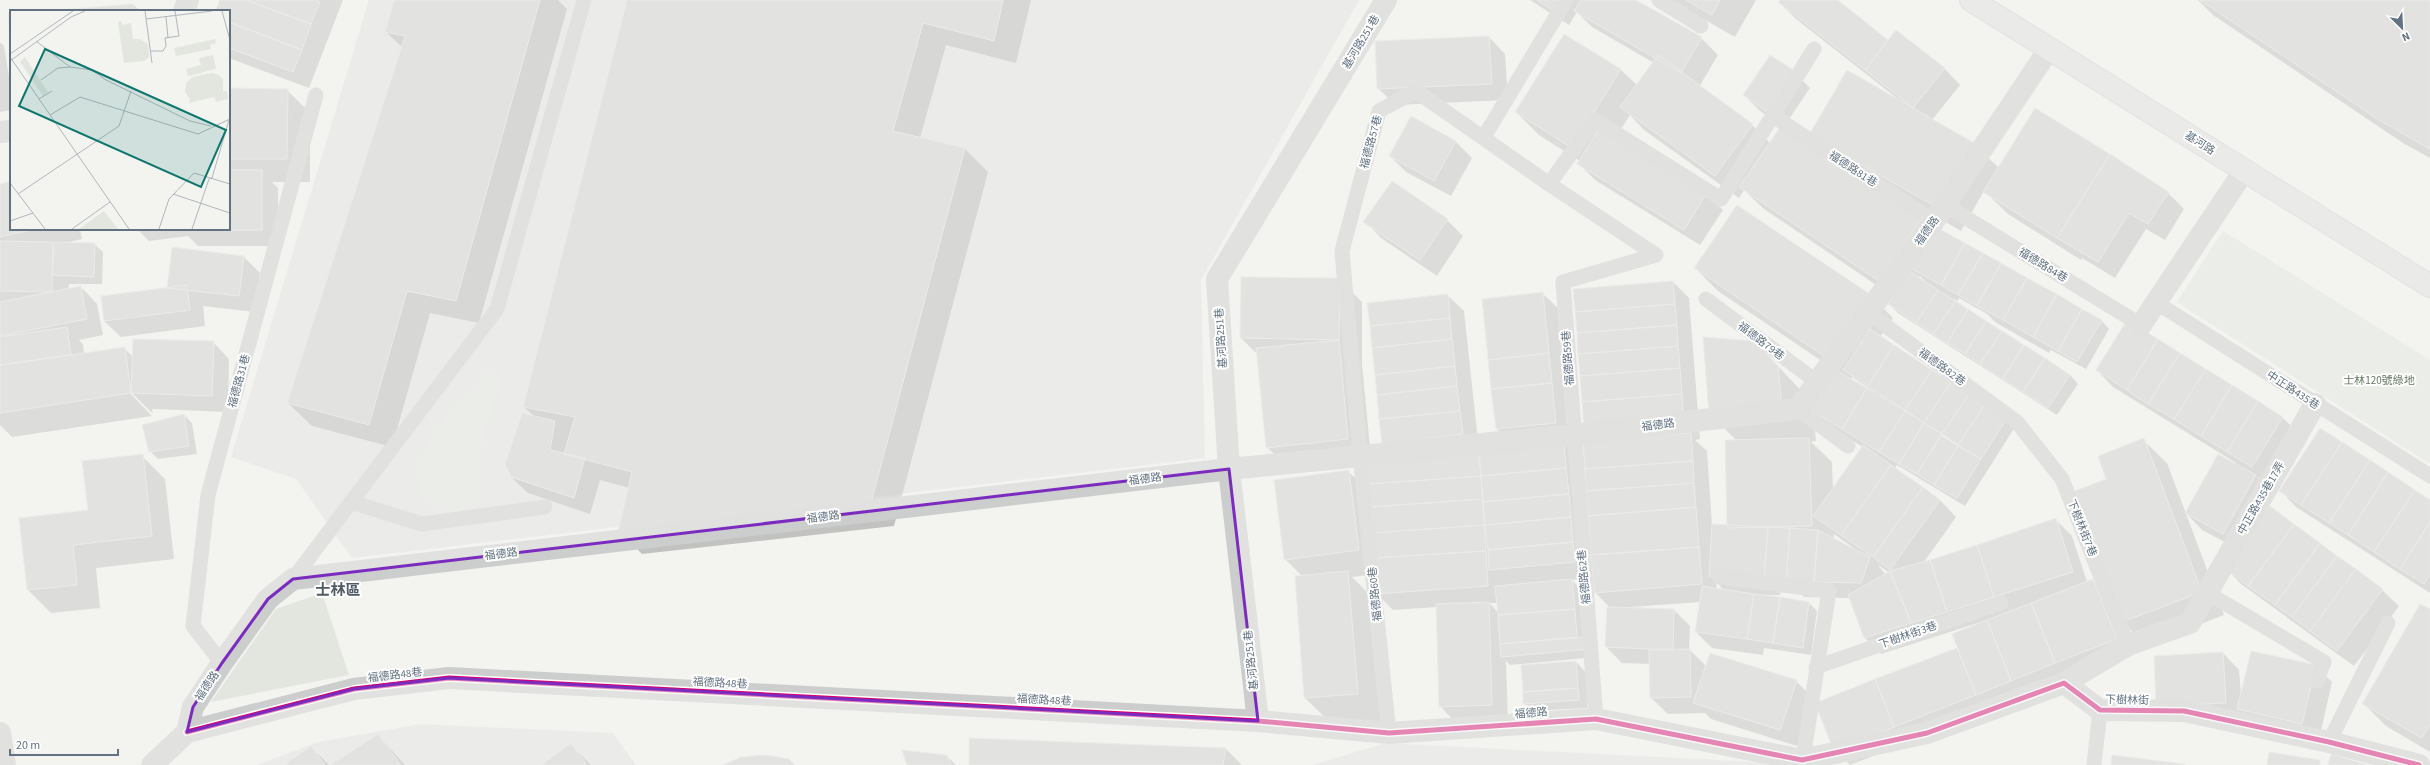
<svg xmlns="http://www.w3.org/2000/svg" width="2430" height="765" font-family="'Source Sans 3','Noto Sans TC',sans-serif">
<rect width="100%" height="100%" fill="#f3f3f0"/>
<path fill="#e3e4e3" d="M369 0H1359L1201 280 1205 458 352 558 296 479 231 457Z
M421 724 613 733 636 765H257L318 742Z
M1386 743 1776 763 1779 765H1312Z"/>
<path fill="#e2e6de" d="M2223 231 2430 360V464L2177 302Z
M490 368 502 378 491 411 480 451 479 507 452 513 424 501 414 465 433 437 446 413 477 383Z
M322 593 349 675 211 702 276 609Z"/>
<path fill="#0003" fill-rule="evenodd" d="M220 0H343L309 88 229 58V11H216Z
M395 0H558L567 9 479 323 430 313 392 447 312 426 288 403 402 47 386 32Z
M628 0H1031L1016 63 946 45 920 138 965 149 988 172 894 526 642 554 619 531 630 488 600 480 590 514 528 493 511 477 535 417 524 407Z
M1530 0H1634L1701 38 1718 55 1699 87 1752 125 1770 143 1782 126 1760 111 1744 95 1794 72 1810 88 1783 128 1919 221 1933 234 2101 320 2109 329 2086 369 2051 350 2049 353 1995 322 1987 314 1959 298 1958 301 1948 297 2070 375 2078 384 2057 415 1898 313 1889 304 1894 297 1764 209 1744 190 1739 198 1644 130 1630 115 1616 137 1706 193 1723 210 1700 245 1595 180 1578 163 1580 161 1539 135 1516 112 1565 35 1621 70 1637 85 1654 63 1592 27 1577 12 1569 25ZM1920 276 1927 283V284L1919 278Z
M1670 0H1756L1735 37Z
M1781 0H1836L1889 41 1944 68 1960 85 1932 120 1975 145 1999 168 2168 193 2184 209 2165 240 2146 229 2115 278 2082 258 2081 260 2008 214 1984 191 1961 231 1834 157 1898 99 1796 19 1779 2Z
M2198 0H2430V158L2403 143 2213 15Z
M134 5 140 11H59Z
M1489 37 1505 54 1508 100 1395 105 1378 88Z
M0 42 4 46 11 89V110L0 112Z
M229 89 287 90 310 113V182H272L278 188V246H198L188 236 149 241 137 229H229Z
M1411 117 1456 142 1472 158 1451 196 1406 172 1390 156Z
M11 182V229H80L82 239 65 243 94 244 103 252 102 284H69L68 290 81 287 97 304 103 335 79 340 83 344 84 354 124 348 133 357 213 342 229 359 228 412 152 409 153 414 128 389 127 390 152 416 12 437 0 425V185Z
M1447 220 1463 236 1437 276 1381 238 1365 221Z
M172 248 244 257 260 273 255 312 203 306 205 326 121 337 104 321 168 289Z
M1695 268 1870 295 1893 318 1880 337 2015 427 1965 506 1897 465 1895 469 1940 500 1956 517 1924 562 2056 520 2072 536 2087 582 2092 580 2109 596 2132 655 1850 765 1835 750 1817 704 1958 648 1978 623 1881 654 1865 638 1850 598 1804 597 1796 589 1781 587 1780 595H1754L1809 603 1817 611 1811 655 1764 648 1763 655 1712 648 1696 632 1700 602 1631 607 1674 610 1690 626 1689 649 1706 666 1796 681 1813 698 1797 746 1711 719 1705 713 1668 714 1651 698 1650 664 1622 663 1606 647 1610 608 1595 592 1673 282 1689 298 1700 439 1695 440 1707 451 1712 525 1728 527 1737 441 1710 414 1755 342 1812 402 1835 370 1718 291ZM1852 377 1876 393 1875 394 1850 380ZM1813 412 1827 425 1863 447 1833 490 1832 462 1811 442 1816 441ZM1942 432 1963 447 1962 448 1940 436ZM1834 534 1855 549 1854 550 1834 540ZM1878 565 1890 573 1885 574ZM1716 582 1725 591 1717 590Z
M1339 279 1362 302V364L1371 458 1396 456 1447 295 1464 311 1479 450 1515 447 1497 429 1483 299 1542 293 1559 309 1572 439 1564 443 1580 459 1591 578 1572 580 1588 597 1596 657 1510 665 1506 661 1508 721 1456 723 1440 706 1437 607 1393 610 1377 594 1376 574 1352 577 1382 607 1392 728 1340 732 1305 698 1302 576 1285 559 1349 472 1370 493 1368 462 1290 470 1267 447 1258 355 1241 338ZM1489 603H1497L1498 612Z
M2097 370 2283 418 2299 434 2268 483 2257 477 2272 492 2249 533 2382 590 2399 606 2354 666 2241 584 2225 567 2238 549 2202 530 2186 513 2236 463 2113 387Z
M184 415 192 423 197 454 158 459 150 451Z
M2143 440 2167 463 2224 615 2146 645 2123 622 2108 479Z
M142 456 165 479 174 559 96 568 100 608 51 613 28 590 89 511Z
M2280 490 2430 501V593L2296 507Z
M2430 610V752L2386 726 2363 703Z
M2223 653 2239 670 2241 694 2315 666 2332 682 2319 740 2242 719 2173 722 2157 706Z
M1576 662 1592 679 1594 704H1587V708L1533 711 1524 703Z
M378 735 405 765H332Z
M571 745 591 765H543Z
M311 747 329 765H288Z
M1226 749 1242 765H970Z
M947 756 956 765H908Z"/>
<path fill="#cecfcf" stroke="#e2e2e0" d="M220 0H246L311 24 302 50 229 22V11H215Z
M246 0H316L320 2 311 24Z
M394 0H540L456 301 407 291 369 425 287 403 405 36 385 32Z
M627 0H1003L994 41 923 23 893 131 965 148 871 503 618 531 632 472 564 454 575 417 523 407Z
M1537 0H1558L1552 10Z
M1581 0H1636L1702 37 1681 73 1574 11Z
M1686 0H1720L1712 15Z
M1780 0H1838L1888 40 1865 70 1778 2Z
M2200 0H2430V149L2379 120Z
M134 4V11H46Z
M8 14H11V51Z
M229 22 302 50 293 72 229 48Z
M1896 30 1945 68 1913 108 1865 70Z
M1564 34 1621 69 1572 148 1515 112Z
M1489 36 1492 84 1377 89 1375 41Z
M1658 55 1753 124 1715 176 1620 107Z
M1770 55 1795 71 1767 112 1743 95Z
M1847 70 1976 144 1938 208 1809 135Z
M229 88 288 89 287 159H229Z
M2035 108 2110 154 2057 238 1983 192Z
M1411 116 1456 141 1434 181 1389 156Z
M1781 126 1920 220 1879 281 1739 187Z
M1600 127 1707 193 1684 230 1577 164Z
M2110 154 2169 192 2148 224 2129 213 2098 262 2057 238Z
M229 170H262V230H180L229 229Z
M11 181V229H35L0 237V184Z
M1392 181 1448 219 1420 260 1363 222Z
M1737 205 1870 294 1827 358 1694 268Z
M1936 227 1965 243 1941 285 1912 269Z
M0 241 53 242 52 292 0 291Z
M54 242 95 243 94 277 52 275Z
M1965 243 1983 253 1958 295 1941 285Z
M172 247 244 256 239 296 167 288Z
M1983 253 2001 263 1977 306 1958 295Z
M2001 263 2027 278 2003 320 1977 306Z
M1909 271 1938 290 1916 323 1888 304Z
M1241 277 1340 278 1339 340 1240 338Z
M2027 278 2057 294 2033 337 2003 320Z
M1673 281 1675 304 1575 312 1573 289Z
M187 285 190 310 104 321 101 296Z
M81 286 87 319 0 336V302Z
M1938 290 1955 301 1933 334 1916 323Z
M1543 292 1549 353 1488 360 1482 299Z
M1448 294 1450 318 1370 326 1367 303Z
M2057 294 2082 309 2058 351 2033 337Z
M1955 301 1968 309 1947 343 1933 334Z
M1675 304 1677 325 1577 333 1575 312Z
M1968 309 1986 321 1965 354 1947 343Z
M2082 309 2102 320 2077 362 2058 351Z
M1450 318 1452 339 1372 348 1370 326Z
M2127 320 2158 339 2127 390 2096 370Z
M1986 321 2002 331 1980 364 1965 354Z
M1677 325 1678 346 1578 354 1577 333Z
M67 327 71 355 0 365V337Z
M1870 329 1894 345 1868 386 1843 370Z
M2002 331 2024 345 2002 379 1980 364Z
M1703 337 1755 341 1778 366 1782 407 1709 415Z
M133 339 214 341 212 396 131 393Z
M1452 339 1455 366 1375 375 1372 348Z
M2158 339 2180 353 2148 404 2127 390Z
M1339 340 1348 439 1266 448 1256 348Z
M1894 345 1932 370 1905 410 1868 386Z
M2024 345 2045 358 2023 392 2002 379Z
M1678 346 1680 368 1580 376 1578 354Z
M125 347 131 393 0 413V365Z
M1549 353 1552 383 1491 389 1488 360Z
M2180 353 2206 369 2174 419 2148 404Z
M2045 358 2070 375 2048 408 2023 392Z
M1455 366 1457 386 1377 395 1375 375Z
M1680 368 1682 394 1582 402 1580 376Z
M1834 369 1867 388 1842 429 1809 409Z
M2206 369 2232 385 2201 436 2174 419Z
M1932 370 1951 382 1924 423 1905 410Z
M1951 382 1969 394 1942 434 1924 423Z
M1552 383 1556 423 1496 429 1491 389Z
M2232 385 2258 401 2227 452 2201 436Z
M1457 386 1460 411 1379 419 1377 395Z
M1867 388 1905 411 1879 452 1842 429Z
M1682 394 1684 423 1584 431 1582 402Z
M1969 394 1985 404 1958 445 1942 434Z
M2258 401 2283 417 2252 467 2227 452Z
M1985 404 2007 418 1981 459 1958 445Z
M1460 411 1463 434 1382 444 1379 419Z
M1905 411 1924 423 1899 464 1879 452Z
M522 413 555 421 550 450 585 458 574 498 511 477 505 464Z
M184 414 189 446 149 452 142 425Z
M1924 423 1942 434 1917 474 1899 464Z
M2320 428 2342 442 2301 505 2279 491Z
M1691 433 1693 461 1585 469 1583 442Z
M1941 435 1958 446 1934 485 1917 474Z
M1809 438 1812 526 1727 528 1725 440Z
M2144 438 2202 592 2122 622 2072 492 2106 479 2098 456Z
M1564 442 1566 468 1481 476 1478 450Z
M2342 442 2370 460 2329 523 2301 505Z
M1863 445 1891 465 1841 535 1813 516Z
M1958 446 1981 459 1957 498 1934 485Z
M1479 449 1481 476 1369 484 1367 458Z
M143 454 152 536 73 545 77 585 27 590 19 518 88 510 82 461Z
M2218 454 2256 475 2223 534 2185 513Z
M2370 460 2388 472 2348 535 2329 523Z
M1693 461 1694 483 1586 491 1585 469Z
M1891 465 1923 487 1873 557 1841 535Z
M1566 468 1569 494 1483 502 1481 476Z
M1349 470 1359 550 1284 560 1274 480Z
M2388 472 2415 490 2374 552 2348 535Z
M1481 476 1483 499 1370 507 1369 484Z
M1694 483 1696 507 1588 516 1586 491Z
M1923 487 1940 500 1890 570 1873 557Z
M2415 490 2430 500V522L2400 569 2374 552Z
M1569 494 1571 517 1485 525 1483 502Z
M1483 499 1484 525 1372 533 1370 507Z
M2270 506 2294 524 2248 586 2224 567Z
M1696 507 1699 547 1591 555 1588 516Z
M1571 517 1573 542 1488 550 1485 525Z
M2056 518 2073 572 1994 597 1977 545Z
M2430 522V574L2424 584 2400 569Z
M1712 524 1768 527 1764 579 1709 576Z
M2294 524 2320 543 2275 605 2248 586Z
M1484 525 1486 551 1374 558 1372 533Z
M1768 527 1790 528 1786 581 1764 579Z
M1790 528 1818 530 1814 582 1786 581Z
M1818 530 1870 557 1861 583 1814 582Z
M1573 542 1575 562 1489 570 1488 550Z
M2320 543 2337 556 2292 617 2275 605Z
M1977 545 1994 597 1947 612 1930 560Z
M1699 547 1702 584 1594 593 1591 555Z
M1486 551 1488 586 1376 594 1374 558Z
M2337 556 2356 569 2310 631 2292 617Z
M1930 560 1947 612 1911 623 1890 571Z
M2356 569 2383 589 2337 651 2310 631Z
M1348 571 1358 694 1304 698 1295 576Z
M1890 571 1911 623 1864 638 1848 595Z
M1572 579 1575 609 1498 615 1495 586Z
M2093 579 2117 639 2055 663 2031 603Z
M1702 586 1754 594 1747 639 1695 632Z
M1754 594 1780 597 1773 643 1747 639Z
M1780 597 1809 602 1803 648 1773 643Z
M1489 602 1492 705 1439 707 1436 604Z
M2031 603 2055 663 2011 681 1987 620Z
M2420 604 2430 609V724L2422 738 2362 704Z
M1607 607 1674 609 1673 650 1605 647Z
M1575 609 1577 637 1500 644 1498 615Z
M1987 620 2011 681 1976 695 1952 634Z
M1587 637 1589 649 1501 657 1500 644Z
M1957 648 1976 695 1894 727 1875 679Z
M1690 649 1691 697 1650 698 1649 650Z
M2251 651 2316 665 2302 724 2237 709Z
M2223 652 2226 703 2156 706 2154 656Z
M1710 653 1797 680 1780 730 1693 703Z
M1576 661 1578 688 1523 692 1521 665Z
M1875 679 1894 727 1834 751 1815 703Z
M1578 688 1579 700 1523 704V692Z
M378 734 401 765H330Z
M969 738 1226 748 1223 765H969Z
M571 743 587 765H541Z
M311 746 325 765H286L289 761Z
M902 750 947 755 951 765H907Z
M2269 752 2320 760V765H2267Z
M2331 754 2369 765H2328Z
M765 755 789 759 795 765H723L741 757Z
M2112 755 2185 764V765H2111Z"/>
<g fill="none" stroke-linecap="round" stroke-linejoin="round">
<g stroke="#cecfcf" stroke-width="24">
<path id="secondary" d="M1971 0 2430 286"/>
</g>
<path stroke="#cccdcd" stroke-width="15" d="M1659 0 1701 26
M1773 116 1934 221
M1484 137 1566 0
M1549 184 1595 120 1721 199 1814 49
M1945 205 2141 325
M1706 299 1817 382
M2157 303 2430 476
M1867 312 2017 422 2062 479 2128 645
M1798 409 1848 446
M351 502 422 524 545 507
M1719 577 1829 591 1802 765
M293 579 497 309 584 0
M2206 592 2324 662 2317 681
M222 663 193 626 208 495 316 95
M1816 667 2001 603
M1596 719 1563 282 1656 255
M1389 733 1360 455 1342 251 1379 111 1416 91 1549 184 1656 255
M2329 742 2388 623
M2094 765 2100 710"/>
<path stroke="#cccdcd" stroke-width="22" d="M184 11 188 0
M0 132 11 131
M2141 325 2244 171
M2064 683 2128 645 2190 623 2315 404
M1258 721 1229 469 1217 279 1386 0
M187 732 354 689 449 678 1258 721 1389 733 1596 719 1802 760 1927 733 2064 683 2100 710 2184 711 2329 742 2419 765
M0 733 5 765
M152 765 187 732 193 707 222 663 268 599 293 579 1229 469 1573 435 1798 409 1934 221 2049 49"/>
<use href="#secondary" stroke="#dfe0e1" stroke-width="22"/>
<g stroke="#fff" stroke-width="8">
<path id="cycleway" d="M187 732 354 689 449 678 1258 721 1389 733 1596 719 1802 760 1927 733 2064 683 2100 710 2184 711 2329 742 2419 765"/>
</g>
<use href="#cycleway" stroke="#d6006c" stroke-width="5"/>
</g>
<path d="M0 0H2430V765H0ZM1229 469 1258 721 449 678 354 689 187 732 193 707 222 663 268 599 293 579Z" fill="#f3f3f0" fill-opacity=".55" fill-rule="evenodd"/>
<path fill="none" stroke="#7b2cbf" stroke-width="3" stroke-linejoin="round" d="M1229 469 1258 721 449 678 354 689 187 732 193 707 222 663 268 599 293 579Z"/>
<g text-anchor="middle" dominant-baseline="central" stroke-width="4" stroke-linejoin="round" paint-order="stroke">
<g font-size="11" fill="#627281" stroke="#fff">
<text transform="translate(1361 42) rotate(-59)">基河路251巷</text>
<text transform="translate(1371 142) rotate(-75)">福德路57巷</text>
<text transform="translate(2200 143) rotate(32)">基河路</text>
<text transform="translate(1853 169) rotate(33)">福德路81巷</text>
<text transform="translate(1927 231) rotate(-54)">福德路</text>
<text transform="translate(2043 265) rotate(31)">福德路84巷</text>
<text transform="translate(1221 338) rotate(-94)">基河路251巷</text>
<text transform="translate(1761 341) rotate(37)">福德路79巷</text>
<text transform="translate(1568 358) rotate(-94)">福德路59巷</text>
<text transform="translate(1942 367) rotate(36)">福德路82巷</text>
<text transform="translate(239 381) rotate(-75)">福德路31巷</text>
<text transform="translate(2293 390) rotate(33)">中正路435巷</text>
<text transform="translate(1658 425) rotate(-7)">福德路</text>
<text transform="translate(1145 479) rotate(-7)">福德路</text>
<text transform="translate(2261 498) rotate(-60)">中正路435巷17弄</text>
<text transform="translate(823 517) rotate(-7)">福德路</text>
<text transform="translate(2082 528) rotate(68)">下樹林街7巷</text>
<text transform="translate(501 554) rotate(-7)">福德路</text>
<text transform="translate(1584 577) rotate(-95)">福德路62巷</text>
<text transform="translate(1375 594) rotate(-96)">福德路60巷</text>
<text transform="translate(1908 635) rotate(-19)">下樹林街3巷</text>
<text transform="translate(1251 660) rotate(-96)">基河路251巷</text>
<text transform="translate(395 675) rotate(-7)">福德路48巷</text>
<text transform="translate(720 683) rotate(3)">福德路48巷</text>
<text transform="translate(207 686) rotate(-56)">福德路</text>
<text transform="translate(1044 700) rotate(3)">福德路48巷</text>
<text transform="translate(2127 700) rotate(1)">下樹林街</text>
<text transform="translate(1531 713) rotate(-4)">福德路</text>
</g>
<g font-size="11" fill="#657861" stroke="#fff">
<text x="2379" y="380">士林120號綠地</text>
</g>
<g font-size="15" font-weight="bold" fill="#505b66" stroke="#fff">
<text x="338" y="590">士林區</text>
</g>
</g>
<g transform="translate(10 10)">
<rect width="220" height="220" fill="#f3f3f0"/>
<path d="M111 11 112 15 121 13 123 29H130L138 34 139 47 134 51 114 53 108 12ZM205 29 206 33 200 35 201 39 166 46 164 38ZM203 45 206 59 192 62 191 57 192 63 178 66 176 59 191 55 189 48ZM15 47 38 82 33 86 10 52ZM201 63 207 64 213 69V81H217L218 89 206 92 204 87 179 93 180 89 175 82 176 73 183 67ZM94 201 108 219H69Z" fill="#e2e6de"/>
<path fill="none" stroke="#b0b7bd" stroke-width="1" d="M135 1 142 53M212 1 220 30M156 7 158 28M136 9 202 1M26 31 60 57 82 60 96 70 180 111 201 116M141 41H153L156 36 155 28 169 26 165 1M0 44 63 1M0 47 119 219M0 51 61 7 75 1M31 70 48 58 60 57M29 89 42 81M40 105 70 87 188 124 220 109M0 173 35 219M8 184 109 116 121 81M163 184 220 203M0 211 23 203M62 219 100 192M149 219 159 189 184 163 220 174M182 219 199 169 202 168 219 110"/>
<path fill="#0f766e" fill-opacity="0.15" stroke="#0f766e" stroke-width="2" d="M35 39 216 120 191 177 9 96Z"/>
<rect width="220" height="220" fill="none" stroke="#627281" stroke-width="2"/>
</g>
<g transform="translate(2402 28) rotate(156)" stroke="#ffffff" stroke-width="3" paint-order="stroke">
<path d="M0-3L7 15L0 10L-7 15Z" fill="#627281"/>
<text y="-6" font-size="11" font-weight="bold" text-anchor="middle" fill="#627281">N</text>
</g>
<path d="M10 749v6h108v-6" fill="none" stroke="#627281" stroke-width="2"/>
<text x="16" y="749" font-size="12" fill="#627281" stroke="#ffffff" stroke-width="3" paint-order="stroke">20 m</text>
</svg>
